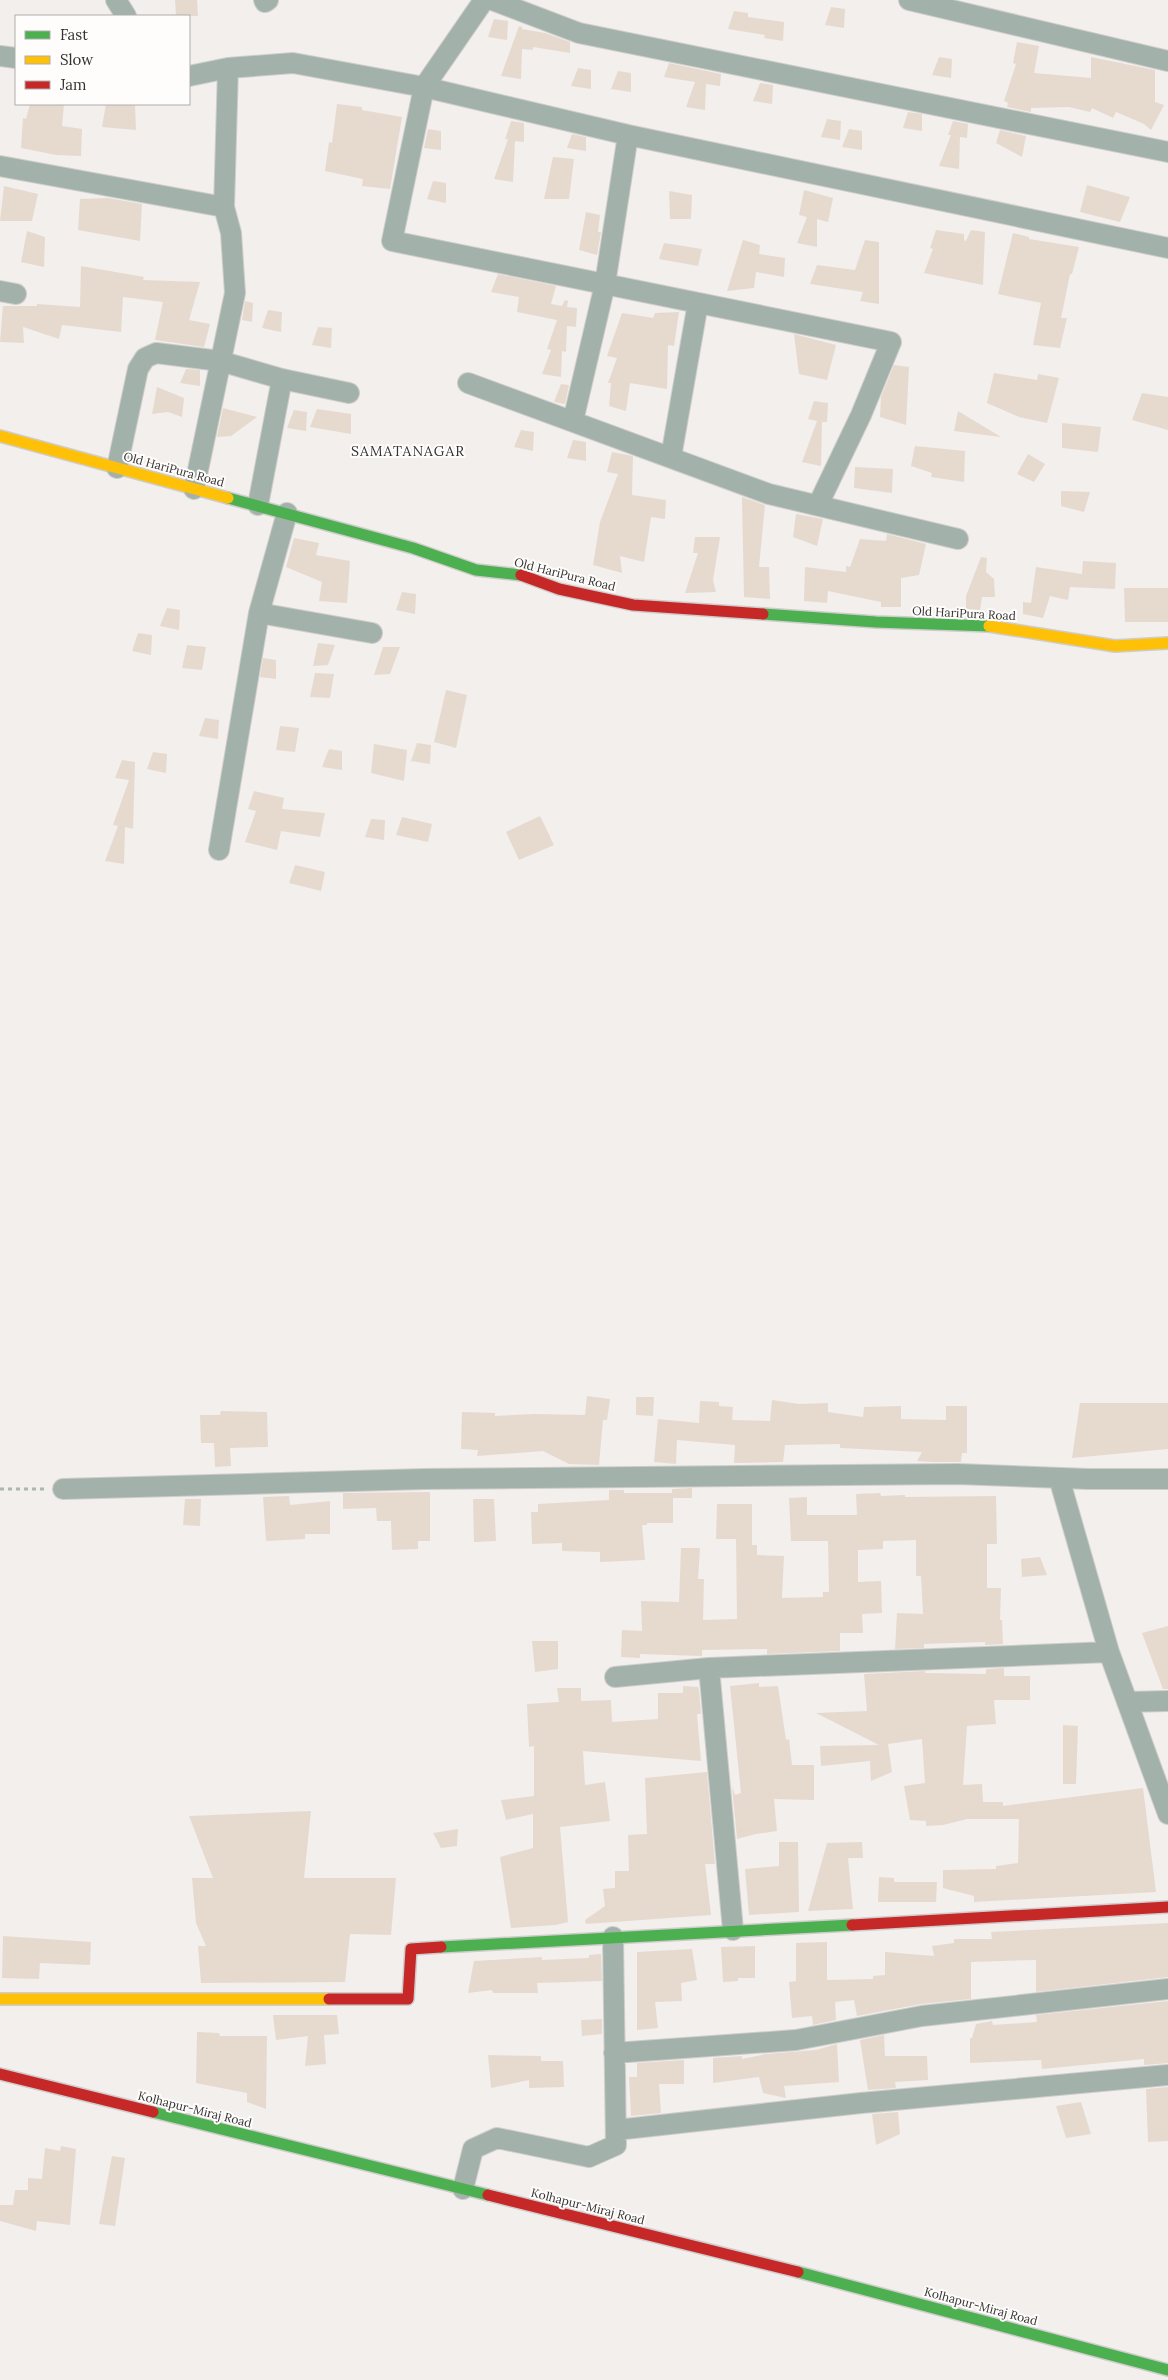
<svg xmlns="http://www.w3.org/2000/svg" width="1168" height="2380" font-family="Lora,serif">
<rect width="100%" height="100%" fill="#f2efed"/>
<path fill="#e6dacf" d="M175 0H197L198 16H176Z
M831 7 845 9 844 28 825 25Z
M734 11 748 13V17L784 22 783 41 764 38 765 35 728 29Z
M494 19 508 21 507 40 488 37Z
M519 26 522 27V29L545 33 570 42V53L533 47V50L522 49 521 79 501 76Z
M1017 42 1039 46 1034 73 1091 78V57L1155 70V102L1164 105 1151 130 1144 124 1116 112 1113 118 1092 108 1090 112 1069 107 1031 108V112L1007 107 1008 103 1004 101 1016 64 1013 63Z
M939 57 952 59 951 78 932 75Z
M669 63 721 74 720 86 706 84 705 110 686 107 695 82 664 77Z
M578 68 591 70V89L571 86Z
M618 71 631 73V92L611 89Z
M760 83 773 85 772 104 753 101Z
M30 104H64L62 126 82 129 81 156 56 155 21 148 23 118 26 119Z
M106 104H135L136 130 102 127Z
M337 104 362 107V110L402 117 390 189 362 186 363 179 325 171 329 142 332 143Z
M908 112 922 114V131L903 128Z
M827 119 841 121 840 140 821 137Z
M511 121 524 123V142L515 141 513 182 494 179 508 139H505Z
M953 121 968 124 967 138 960 137 959 169 939 166 951 135H948Z
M428 129 441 131V150L424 148Z
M849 129 862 131V150L842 147Z
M1000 130 1026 136 1022 157 996 143Z
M572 134 586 137V151L567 148Z
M553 157 574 159 569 199H544Z
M433 181 446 183V203L427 199Z
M1087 185 1130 197 1120 222 1080 212Z
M4 186 38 194 32 221H0Z
M804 190 833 198 828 222 817 219V247L797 243 807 217 799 215Z
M669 191 692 195 691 219H670Z
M108 198 142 204 140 241 78 230 80 199Z
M586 212 600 215 598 232H601L597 255 579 250Z
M936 230 964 234V240L966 241 971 230 985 232 983 285 924 273 933 249 930 248Z
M27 231 45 237 44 267 21 262Z
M1013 233 1029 237V239L1079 247 1072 274H1070L1061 318H1067L1060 348 1033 345 1041 303 998 294Z
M743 240 760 245 759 254 785 258 784 277 756 272 754 288 727 291Z
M865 240 879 242V304L860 301 863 292 810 284 817 265 855 270Z
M664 243 702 249 698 266 659 259Z
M81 266 144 277 143 280 200 282 189 320 210 324 204 347 155 340 163 302 123 297 121 332 62 325 59 339 23 327 24 343 0 342 3 306H37V304L80 307Z
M498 274 556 286 551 304 562 306 565 300 568 301 567 307 577 308 576 327 567 326 566 352 562 351 561 377 542 374 551 350 547 349 557 320 517 312 519 297 491 292Z
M245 301 253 303 252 322 242 320Z
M268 310 282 312 281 332 262 328Z
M679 312 674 346 668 345 667 389 630 383 626 411 609 406 611 383H608L617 358 607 356 622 313 653 318 655 313Z
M318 327 332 328 331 348 312 345Z
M794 334 836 345 827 380 799 374Z
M894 365 909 367 906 425 880 417 881 397Z
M186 369 200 370V386L180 383Z
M994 373 1037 380 1038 374 1059 378 1047 423 1019 417 987 403Z
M561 384 569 385 565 404 554 402Z
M157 387 184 398 182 417 168 412 152 414Z
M1142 393 1168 397V430L1132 420Z
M814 401 828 403 827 422H822L821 466 802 462 817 421 808 419Z
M223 408 257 417 231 436 217 437Z
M317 409 351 414V434L310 427Z
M294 410 307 412 306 431 287 428Z
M958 411 1001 437 954 431Z
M1062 423 1101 427 1098 452 1062 448Z
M521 430 534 432 533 451 514 447Z
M573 440 586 442V461L567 458Z
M915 446 965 451 964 482 931 477 932 473 911 466Z
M612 452 633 456 632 495 666 500 665 519 651 517 644 562 620 556 622 573 593 565 600 522 618 474 607 472Z
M1028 454 1045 464 1034 482 1017 474Z
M855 467 893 469 892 493 854 488Z
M1061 491 1090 492 1084 512 1061 506Z
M742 497 765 505 759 567H769L770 599 744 597Z
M796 514 823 519 817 546 793 537Z
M887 534 926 544 919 575 901 578V607H881V602L828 591 827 603 804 601 805 567 846 572V566L850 567 860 539 886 541Z
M695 537H720L713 580 716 592 685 593 698 553H693Z
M294 538 319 543 316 555 350 561 347 603 319 601 322 582 286 567Z
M981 557 987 558 986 572 994 579 995 597H982L980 610 966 609V596Z
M1083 561 1116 563 1115 589 1070 587 1068 600 1050 596 1043 618 1023 614V602L1031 603 1036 567 1082 574Z
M1124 588H1168V622H1125Z
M402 592 416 594 415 614 396 610Z
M167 608 180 610 179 630 160 626Z
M138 633 152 635 151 655 132 651Z
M318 643 335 645 328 665 313 666Z
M187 645 206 647 202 670 182 668Z
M383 647H400L390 674 374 675Z
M263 658 276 660V679L260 677Z
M315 673 334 674 330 698 310 697Z
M446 690 467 695 456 748 434 742Z
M205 718 219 720 218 739 199 736Z
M280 726 299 728 295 752 276 750Z
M417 743 431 745 430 764 411 761Z
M374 744 407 750 404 781 371 773Z
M329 749 342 751V770L322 767Z
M153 752 167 754 166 773 147 769Z
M122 760 135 762 133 829 125 827 124 864 105 861 118 826 113 825 129 780 115 778Z
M254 791 284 798 282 809 325 813 320 837 281 831 277 850 245 842 256 811 248 809Z
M540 816 554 845 519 860 506 832Z
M402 817 432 824 428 842 396 835Z
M371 819 385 820 384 840 365 837Z
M295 865 325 872 321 891 289 883Z
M587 1396 610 1399 607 1420H603L599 1465 569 1464 543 1451 477 1456 478 1450 461 1449 462 1412 495 1413V1416L534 1414 585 1415Z
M636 1397H654L653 1416 636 1415Z
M772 1400 799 1404 828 1403V1412L863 1417 864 1407 901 1406V1419L946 1420V1406H967V1453H962L961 1462H932L917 1461 922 1452 840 1448V1444L785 1445 783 1462 734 1463 735 1445 677 1440 676 1464 654 1462 658 1419 699 1423 700 1401 719 1402V1406L733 1407 732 1420 770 1421Z
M1080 1403H1168V1449L1072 1458Z
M221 1411 267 1412 268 1447 230 1448 231 1466 215 1467 214 1443H201L200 1415H220Z
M692 1488V1498H673V1523H647V1525H642L645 1560 600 1562V1552L562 1551V1543L532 1544 531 1512H538V1504L609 1500V1490H624V1493H672V1489Z
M430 1492V1541H418V1549L392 1550 391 1521H377L376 1508 343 1509V1493Z
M880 1493 881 1496 905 1495V1497L996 1496 997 1544H987V1588H1001L1000 1620H1002L1003 1644 985 1645V1642L924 1644V1648L895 1649 897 1613 923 1614 921 1576H916V1540L883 1541V1549L858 1550V1582L881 1581 882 1613 862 1614 863 1633H840V1651L767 1654V1649L702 1650V1656L640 1654V1658L621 1657 622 1630 642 1631 641 1601 679 1602 681 1548H700L698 1579H704L703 1620 737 1619 736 1539H716L717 1504H752V1545H757V1555L784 1556 782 1598 823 1597V1592H829L828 1541H791L789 1498 807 1497V1515H857L856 1494Z
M289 1496 290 1505 330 1501V1534H305V1539L266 1541 263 1497Z
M185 1499H201L200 1526 183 1525Z
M473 1499H494L496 1541 474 1542Z
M1040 1557 1047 1575 1022 1577 1021 1559Z
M1168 1626V1689H1163L1142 1633Z
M532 1641H558V1669L535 1672Z
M1004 1668V1676H1030V1700H994L996 1724 967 1726 963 1785 982 1784 983 1802H1003V1806L1143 1788 1156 1892 974 1902V1896L943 1888V1870L996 1869V1866L1018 1863 1019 1819H967L943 1825 926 1826V1821L910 1820 904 1786 925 1783 922 1739 888 1744 892 1772 871 1781 870 1761 821 1766 820 1746 879 1745 816 1713 867 1711 864 1674 925 1671V1673L986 1674V1669Z
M759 1683V1687L778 1686 786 1740 789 1739 792 1765H814V1800L774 1799 777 1831 756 1834 737 1839 732 1786 735 1795 741 1793 730 1686Z
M683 1686 698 1687 699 1690 701 1714H697L701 1761 583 1751 585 1785 605 1782 610 1821 560 1827 568 1922 556 1925 511 1928 500 1857 533 1848V1814L506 1820 501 1800 534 1796V1746L529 1747 527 1704 559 1702 557 1688H581V1701L611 1700 612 1722 658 1719V1693H683Z
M1063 1725 1078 1726 1076 1784H1063Z
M707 1772 715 1864H705L711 1915 586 1924 585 1920 605 1906 603 1889 615 1888V1871H629L628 1835 647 1834 645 1778Z
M311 1811 304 1878H396L391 1935 350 1934 345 1982 201 1983 198 1946H206L196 1923 192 1878H213L189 1816Z
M458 1829 457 1846 441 1848 433 1833Z
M779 1842H798L799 1912 749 1915 745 1869 779 1866Z
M862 1842 863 1858H848L853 1909 808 1911 827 1843Z
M879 1877 894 1878V1882H937L936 1902H878Z
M1168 1923V1977L1036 1992V1960L971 1962V1999L921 2004 857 2016 854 2000 835 2002 836 2020 813 2025 812 2016 792 2018 789 1982 796 1981V1943L827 1942V1980L873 1979V1976L885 1975V1952L934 1956 932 1946 954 1943V1939H992L991 1932Z
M3 1936 91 1942 90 1965 40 1963 39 1979 2 1978Z
M755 1946V1978H738V1981L723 1982 721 1947Z
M692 1949 697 1980 681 1983 682 2001 655 2002 658 2028 637 2030V1952Z
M601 1954 602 1981 537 1983 538 1993H493L492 1990 468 1993 474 1961 542 1957V1960L589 1958V1955Z
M1168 2001V2063L1144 2065V2059L1042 2069 1041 2060 970 2063V2038H972L976 2024 992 2021 993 2025 1037 2022 1036 2015Z
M273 2015H337L339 2034 324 2035 326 2064 305 2066 308 2036 276 2040Z
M602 2019V2034L582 2036 581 2020Z
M197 2032 219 2033 220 2036H267L266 2109 247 2102V2093L196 2083Z
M884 2035 885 2056H927L928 2080 895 2082 896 2088 868 2090 860 2040Z
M837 2044 839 2082 784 2086 786 2098 763 2093 759 2077 713 2083V2058L742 2056V2059L766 2054 816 2050Z
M488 2055 541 2056V2061H563L564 2087 529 2088V2080L491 2088Z
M684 2060V2084H659L661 2113 631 2116 629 2077H637V2063Z
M1168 2087V2141L1148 2142 1146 2089Z
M1081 2102 1091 2134 1066 2138 1056 2106Z
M898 2112 900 2134 876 2145 872 2114Z
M61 2146 76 2149 70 2225 37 2221 36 2231 0 2221V2205H13L15 2190H28V2178L42 2179 45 2148 60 2151Z
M112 2156 125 2158 115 2226 99 2224Z"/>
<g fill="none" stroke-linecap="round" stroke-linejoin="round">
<g stroke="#cfcdcc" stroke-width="22">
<path id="street" d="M116 0 126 16
M264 0 265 2 268 0
M484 0 424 87 392 241 891 342 861 415 818 505
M492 0 579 33 1168 152
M909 0 1168 61
M0 56 16 58
M189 76 228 68 293 63 424 87 628 135 1168 248
M0 166 224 207
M0 291 16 294
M468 383 769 494 958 539
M573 421 605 284 628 135
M671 457 698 303
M117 468 138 369 145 358 156 353 220 361 282 379 349 393
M194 489 235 293 231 233 224 207 228 68
M258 505 282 379
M259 613 372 633
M219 850 259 613 287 513
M1059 1478 1109 1652 1168 1814
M63 1489 425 1479 957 1474 1088 1479H1168
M709 1668 733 1930
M615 1677 709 1668 1109 1652
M1127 1702 1168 1701
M614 2053 796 2040 922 2016 1168 1989
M616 2130 861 2103 1168 2075
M463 2189 473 2149 497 2138 589 2157 616 2145 613 1937"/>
</g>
<g stroke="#cfcdcc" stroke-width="14">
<path id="fast" d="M228 498 413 548 476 570 521 575
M763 614 876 622 989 626
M441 1947 852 1925
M153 2112 488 2195
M798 2272 1168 2370"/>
</g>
<g stroke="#cfcdcc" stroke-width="14">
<path id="slow" d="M0 436 228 498
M989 626 1115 646 1168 643
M0 1999H329"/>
</g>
<g stroke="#cfcdcc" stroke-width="14">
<path id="jam" d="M521 575 559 589 633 605 763 614
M852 1925 1168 1907
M329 1999H408L411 1949 441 1947
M0 2074 153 2112
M488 2195 798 2272"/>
</g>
<path stroke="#adb6b2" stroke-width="3" stroke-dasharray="4 4" stroke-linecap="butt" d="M0 1489H44"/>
<use href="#street" stroke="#a2b2ab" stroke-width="20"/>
<use href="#fast" stroke="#4caf50" stroke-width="11"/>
<use href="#slow" stroke="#ffc107" stroke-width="11"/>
<use href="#jam" stroke="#c62828" stroke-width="11"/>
</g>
<g text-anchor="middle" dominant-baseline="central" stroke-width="4" stroke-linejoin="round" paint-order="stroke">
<g font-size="12" fill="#343231" stroke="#fffdfc">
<text transform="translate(174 469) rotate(15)">Old HariPura Road</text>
<text transform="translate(565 574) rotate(14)">Old HariPura Road</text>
<text transform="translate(964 613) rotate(3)">Old HariPura Road</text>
<text transform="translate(195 2109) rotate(14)">Kolhapur-Miraj Road</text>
<text transform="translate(588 2206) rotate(14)">Kolhapur-Miraj Road</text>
<text transform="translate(981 2306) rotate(15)">Kolhapur-Miraj Road</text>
</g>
<g font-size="14" letter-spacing="1" fill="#343231" stroke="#fffdfc">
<text x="408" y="451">SAMATANAGAR</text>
</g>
</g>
<rect x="15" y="15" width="175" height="90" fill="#fffdfc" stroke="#aeacab"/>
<rect x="25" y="31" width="25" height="8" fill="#4caf50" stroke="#aeacab"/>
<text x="60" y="40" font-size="15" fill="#343231">Fast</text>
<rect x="25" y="56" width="25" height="8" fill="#ffc107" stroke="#aeacab"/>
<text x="60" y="65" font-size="15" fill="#343231">Slow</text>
<rect x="25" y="81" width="25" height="8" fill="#c62828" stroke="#aeacab"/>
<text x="60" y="90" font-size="15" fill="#343231">Jam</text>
</svg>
